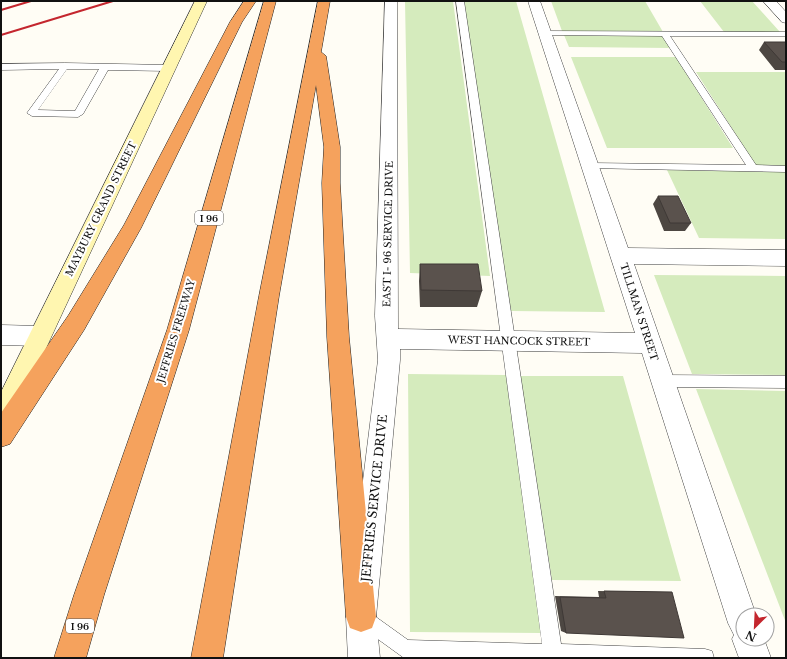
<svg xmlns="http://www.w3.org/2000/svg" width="787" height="659" font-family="'Libre Baskerville',serif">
<rect width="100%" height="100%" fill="#fffdf5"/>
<path fill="#d5ebbd" d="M405 1H453L490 276 410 273Z
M463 1H516L605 312 511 311Z
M551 1H645L663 32 562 31Z
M700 1H752L780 32H724Z
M564 35H664L671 48 569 47Z
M571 57H676L733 148H607Z
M696 72H786V166H756Z
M667 170 786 172V239L699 238Z
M654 275 786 276V375L692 374Z
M408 374 506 375 542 633 410 632Z
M520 376H623L681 581 552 580Z
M696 389 786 391V623Z"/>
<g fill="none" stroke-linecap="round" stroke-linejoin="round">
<g stroke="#444" stroke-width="1">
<path id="lane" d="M456 1H464L561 644 705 649 712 651 714 658H404L357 624 354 618 357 612 363 609 369 612 408 640 542 644Z
M542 31 786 32V36H670L756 165 786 166V172L587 168 586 166 587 164 591 163 746 165 662 36 545 35H542Z
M65 63 168 65 172 68 168 71 108 70 83 114 78 117 32 116 27 113 59 69 1 70V64ZM67 69H99L75 111 38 110Z
M662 375 786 376V388L662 387 657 386 655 381 657 376Z"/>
</g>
<g stroke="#444" stroke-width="1">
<path id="street" d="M385 1H397L398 329 635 333 528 1H540L628 248 786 250V266L634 264 756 615H743V639H764L771 658H739L732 639 734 635 728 623 642 353 400 349V360L376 617 380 658H348L346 617 378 360 375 316Z
M763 1H776L786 12V23L782 22Z
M1 325 40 326 48 329 51 336 48 343 40 346 1 345Z"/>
</g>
<g stroke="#333" stroke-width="1">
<path id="secondary" d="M195 1H207L10 426 1 430V392Z"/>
</g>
<g stroke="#222" stroke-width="1">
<path id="highway" d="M244 1H256L242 22 141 228 84 330 10 444 1 447V413L68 316 124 225 230 22Z
M264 1H276L189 330 104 595 86 658H54L74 595 167 330Z
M318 1H330L321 52 326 56 340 147V183L349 337 376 617 372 628 361 632 350 628 346 617 327 337 322 183 324 147 316 85 279 296 223 658H191L259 296Z"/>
</g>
<use href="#lane" fill="#fff" fill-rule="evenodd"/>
<use href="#street" fill="#fff" fill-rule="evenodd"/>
<use href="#secondary" fill="#fff6b0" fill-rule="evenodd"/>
<use href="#highway" fill="#f5a25d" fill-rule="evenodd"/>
<path stroke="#c4262e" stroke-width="2" d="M1 10 31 1
M1 35 113 1"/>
</g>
<path fill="#4d4742" d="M764 42H786V70H775L759 50Z
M658 196 691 223 685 231H664L653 204Z
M420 264 482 291 477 307H420L419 281Z
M598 591 664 592H672L566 633 561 631 555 596 599 597Z"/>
<path fill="#5a524d" stroke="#3f3936" d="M764 42H786V62H782Z
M658 196H678L691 223H670Z
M420 264H478L482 291 421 290Z
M604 591 672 592 684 638 566 633 560 597 606 598Z"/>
<g text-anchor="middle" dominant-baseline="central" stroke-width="4" stroke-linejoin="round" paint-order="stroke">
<g fill="#fff" stroke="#585858" stroke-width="1">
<rect x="195" y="211" width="28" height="14" rx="3"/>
<rect x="66" y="619" width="28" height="14" rx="3"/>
</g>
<g font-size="9" font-weight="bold" fill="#111">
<text x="209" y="218">I 96</text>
<text x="80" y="626">I 96</text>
</g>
<g font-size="10" fill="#111" stroke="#fff">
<text transform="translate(101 209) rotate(-64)">MAYBURY GRAND STREET</text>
<text transform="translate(388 234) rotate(-89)">EAST I- 96 SERVICE DRIVE</text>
<text transform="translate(639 312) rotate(72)">TILLMAN STREET</text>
<text transform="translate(176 331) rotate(-73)">JEFFRIES FREEWAY</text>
<text transform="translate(519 341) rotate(1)">WEST HANCOCK STREET</text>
</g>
<g font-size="12" fill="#111" stroke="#fff">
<text transform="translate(374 498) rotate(-84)">JEFFRIES SERVICE DRIVE</text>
</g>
</g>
<rect width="787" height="659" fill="none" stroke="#111111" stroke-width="4"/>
<g transform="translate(755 627) rotate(204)"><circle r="19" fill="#ffffff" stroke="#a0a0a0"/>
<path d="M0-3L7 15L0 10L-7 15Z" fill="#c4262e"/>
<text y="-6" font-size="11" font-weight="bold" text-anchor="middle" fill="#111111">N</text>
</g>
</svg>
